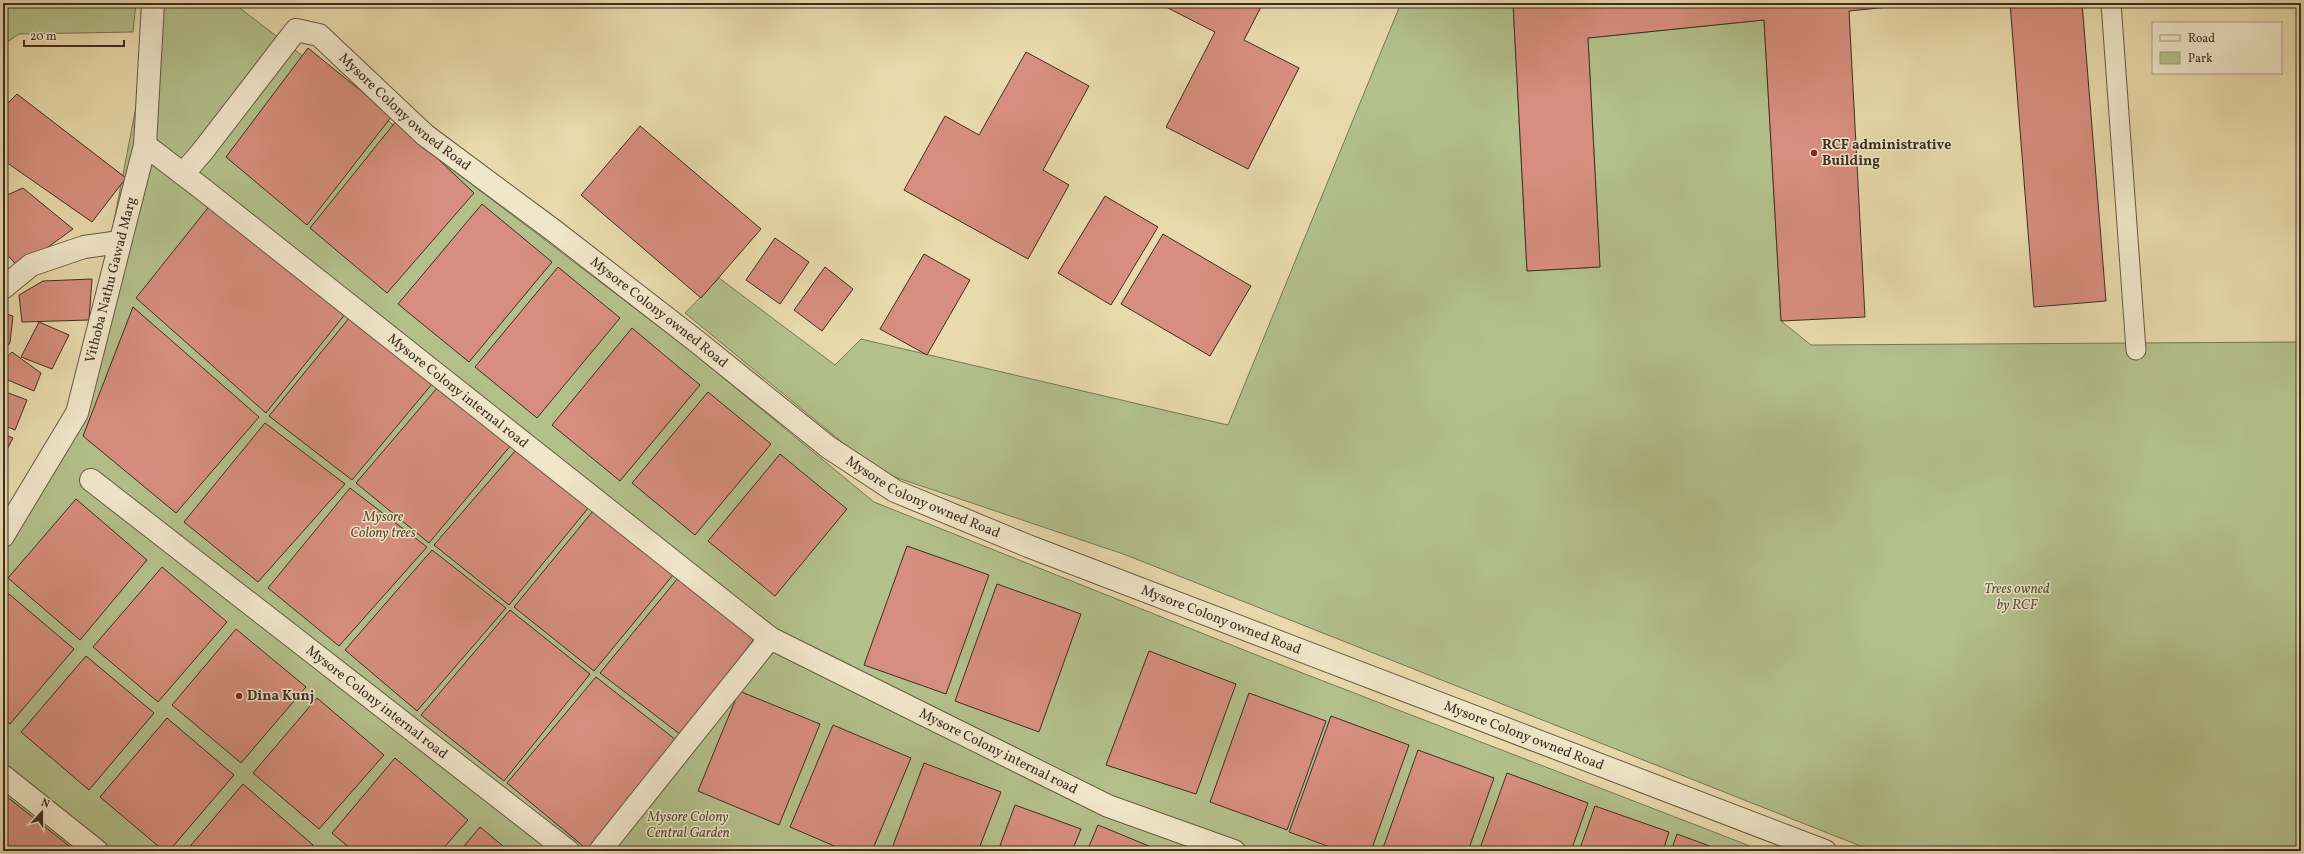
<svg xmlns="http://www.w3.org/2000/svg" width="2304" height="854" font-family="Vollkorn,serif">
<rect width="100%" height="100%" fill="#e8daac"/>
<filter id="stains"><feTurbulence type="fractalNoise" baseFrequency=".005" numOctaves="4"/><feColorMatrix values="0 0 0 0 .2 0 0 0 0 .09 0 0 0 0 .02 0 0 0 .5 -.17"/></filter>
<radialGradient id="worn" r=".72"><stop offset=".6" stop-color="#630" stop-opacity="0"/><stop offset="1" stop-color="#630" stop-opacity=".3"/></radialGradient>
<path fill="#b3c08c" stroke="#787757" d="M3 3H136L133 32 19 34 3 45Z
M156 3H233L687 348 874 502 1274 662 1763 851H3V536L77 413Z
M1401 3H1513L1527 271 1600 267 1588 38 1764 20 1781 321 1811 345 2301 342V851H1873L1126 555 877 471 685 313 719 278 835 365 861 339 1228 425Z"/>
<path fill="#d78e7e" stroke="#3d2e22" d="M1165 3H1263L1244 40 1299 68 1248 169 1166 127 1215 32 1164 6Z
M1513 3H1928L1849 11 1865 317 1781 321 1764 20 1588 38 1600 267 1527 271Z
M2010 3H2082L2106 301 2034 307Z
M308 48 392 116 307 225 226 157Z
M1026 52 1089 86 1043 170 1069 185 1028 259 904 190 945 116 979 135Z
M17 94 126 178 92 222 3 160V108Z
M397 120 474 193 387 293 310 228Z
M640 126 761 229 701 298 581 195Z
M23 188 73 229 19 268 3 250V191L7 195Z
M1105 196 1158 227 1111 305 1058 273Z
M211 204 346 313 266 413 136 298Z
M482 204 552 262 469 362 398 304Z
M1163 234 1251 286 1210 356 1121 304Z
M775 238 809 262 780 304 746 280Z
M924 254 970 280 927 355 880 329Z
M558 267 620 318 537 418 475 367Z
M825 267 853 289 822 331 794 310Z
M92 279 89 320 22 322 19 295 43 281Z
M133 307 259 417 176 513 83 436Z
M3 313 13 316 10 343 3 351Z
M350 317 432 384 352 480 269 416Z
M39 322 69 335 52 369 21 357Z
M632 328 700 385 620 481 552 425Z
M12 352 41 373 34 391 3 378V360Z
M438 387 511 445 429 543 356 483Z
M3 391 27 400 15 430 3 425Z
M708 392 771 444 695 535 632 483Z
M265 423 345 484 258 582 184 522Z
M3 434 13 438 3 457Z
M516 450 589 507 509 605 434 545Z
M780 454 847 509 775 596 708 541Z
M350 488 427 547 339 646 268 588Z
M76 499 147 560 80 640 8 578Z
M593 511 673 575 594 671 514 607Z
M907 546 989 575 946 694 864 665Z
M432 550 506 608 417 711 345 650Z
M162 567 227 622 158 702 93 647Z
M678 578 755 638 681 735 600 673Z
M997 584 1081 614 1039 732 955 701Z
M9 594 74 649 10 724 3 718V601Z
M510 610 590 674 504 781 421 715Z
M236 629 306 687 241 763 172 705Z
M1149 651 1236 684 1196 794 1106 765Z
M86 656 154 713 89 790 21 732Z
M596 677 676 740 589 851 507 783Z
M739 691 820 724 779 825 698 791Z
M1249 693 1326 721 1287 830 1210 802Z
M317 698 384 755 319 829 253 773Z
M1331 716 1409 745 1371 851H1341L1289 832Z
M167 718 234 775 169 851H164L100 797Z
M833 725 911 758 872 851H846L790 827Z
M1418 750 1494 778 1468 851H1382Z
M395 758 468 820 441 851H353L332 833Z
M924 763 1001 792 978 851H891Z
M1507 773 1588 803 1571 851H1479Z
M243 784 313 845 308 851H186Z
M6 796 73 849 71 851H3V800Z
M1015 805 1081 829 1072 851H998Z
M1595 806 1669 832 1663 851H1579Z
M1098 825 1161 851H1087Z
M480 827 509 851H460Z
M1677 834 1723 851H1671Z"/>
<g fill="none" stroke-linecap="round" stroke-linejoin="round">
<g stroke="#685944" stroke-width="21">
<path id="service" d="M2111 3 2136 350"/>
</g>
<g stroke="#685944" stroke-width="24">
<g id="minor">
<path id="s1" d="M145 145 200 187 770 638 1108 806 1234 851"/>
<path id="s2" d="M183 174 202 152 296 30 319 35 425 135 553 230 695 340 828 447 895 491 1028 546 1825 851"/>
<path d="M3 288 31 265 84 247 120 242"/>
<path id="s3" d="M91 480 568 851"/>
<path id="s4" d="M3 536 77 413 145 145 153 3"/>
<path d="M3 776 97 851"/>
<path d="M600 851 770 638"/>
</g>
</g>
<use href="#service" stroke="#f0e7c9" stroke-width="19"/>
<use href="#minor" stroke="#f0e7c9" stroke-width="22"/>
</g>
<g fill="#8f2418" stroke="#f0e7c9" stroke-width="1.5">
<circle cx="1814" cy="153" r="4"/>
<circle cx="239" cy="696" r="4"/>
</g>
<g text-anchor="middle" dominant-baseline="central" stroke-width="3" stroke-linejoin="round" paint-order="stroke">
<g font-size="14" fill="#3d2e22" stroke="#f0e7c9">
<text stroke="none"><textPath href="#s2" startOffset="322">Mysore Colony owned Road</textPath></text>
<text stroke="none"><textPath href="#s4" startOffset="281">Vithoba Nathu Gawad Marg</textPath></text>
<text stroke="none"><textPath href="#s2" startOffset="646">Mysore Colony owned Road</textPath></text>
<text stroke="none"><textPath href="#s1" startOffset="398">Mysore Colony internal road</textPath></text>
<text stroke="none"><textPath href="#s2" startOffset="970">Mysore Colony owned Road</textPath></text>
<text stroke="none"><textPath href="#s2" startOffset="1293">Mysore Colony owned Road</textPath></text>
<text stroke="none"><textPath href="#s3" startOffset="362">Mysore Colony internal road</textPath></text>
<text stroke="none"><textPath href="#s2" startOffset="1617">Mysore Colony owned Road</textPath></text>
<text stroke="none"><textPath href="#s1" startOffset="1051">Mysore Colony internal road</textPath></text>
</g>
<g font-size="14" font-weight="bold" fill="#3d2e22" stroke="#f0e7c9" text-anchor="start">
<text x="1822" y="145">RCF administrative<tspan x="1822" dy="16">Building</tspan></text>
<text x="247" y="696">Dina Kunj</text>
</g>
<g font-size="14" font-style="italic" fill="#554b37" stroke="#f0e7c9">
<text x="383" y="517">Mysore<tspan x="383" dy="16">Colony trees</tspan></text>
<text x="2017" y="589">Trees owned<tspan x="2017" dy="16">by RCF</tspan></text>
<text x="688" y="817">Mysore Colony<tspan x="688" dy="16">Central Garden</tspan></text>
</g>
</g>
<rect width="2304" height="854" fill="none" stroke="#e8daac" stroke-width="16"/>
<rect x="4" y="4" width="2296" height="846" fill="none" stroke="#3d2e22" stroke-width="2"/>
<rect x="8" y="8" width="2288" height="838" fill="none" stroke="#3d2e22"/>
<rect x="2152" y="22" width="130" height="52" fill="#f0e7c9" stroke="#a89d86"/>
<rect x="2160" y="35" width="20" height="6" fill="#f0e7c9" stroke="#a89d86"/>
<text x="2188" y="42" font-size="12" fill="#3d2e22">Road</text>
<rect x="2160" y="52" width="20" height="12" fill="#b3c08c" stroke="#a89d86"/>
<text x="2188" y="62" font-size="12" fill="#3d2e22">Park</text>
<g transform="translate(42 812) rotate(21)" stroke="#f0e7c9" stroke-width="3" paint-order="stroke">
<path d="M0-3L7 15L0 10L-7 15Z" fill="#3d2e22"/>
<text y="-6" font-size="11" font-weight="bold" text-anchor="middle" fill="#3d2e22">N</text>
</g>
<path d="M24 40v6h100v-6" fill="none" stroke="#3d2e22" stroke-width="2"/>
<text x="30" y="40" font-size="12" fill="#3d2e22" stroke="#f0e7c9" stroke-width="3" paint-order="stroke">20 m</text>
<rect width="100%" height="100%" filter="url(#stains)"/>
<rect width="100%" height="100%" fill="url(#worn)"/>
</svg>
